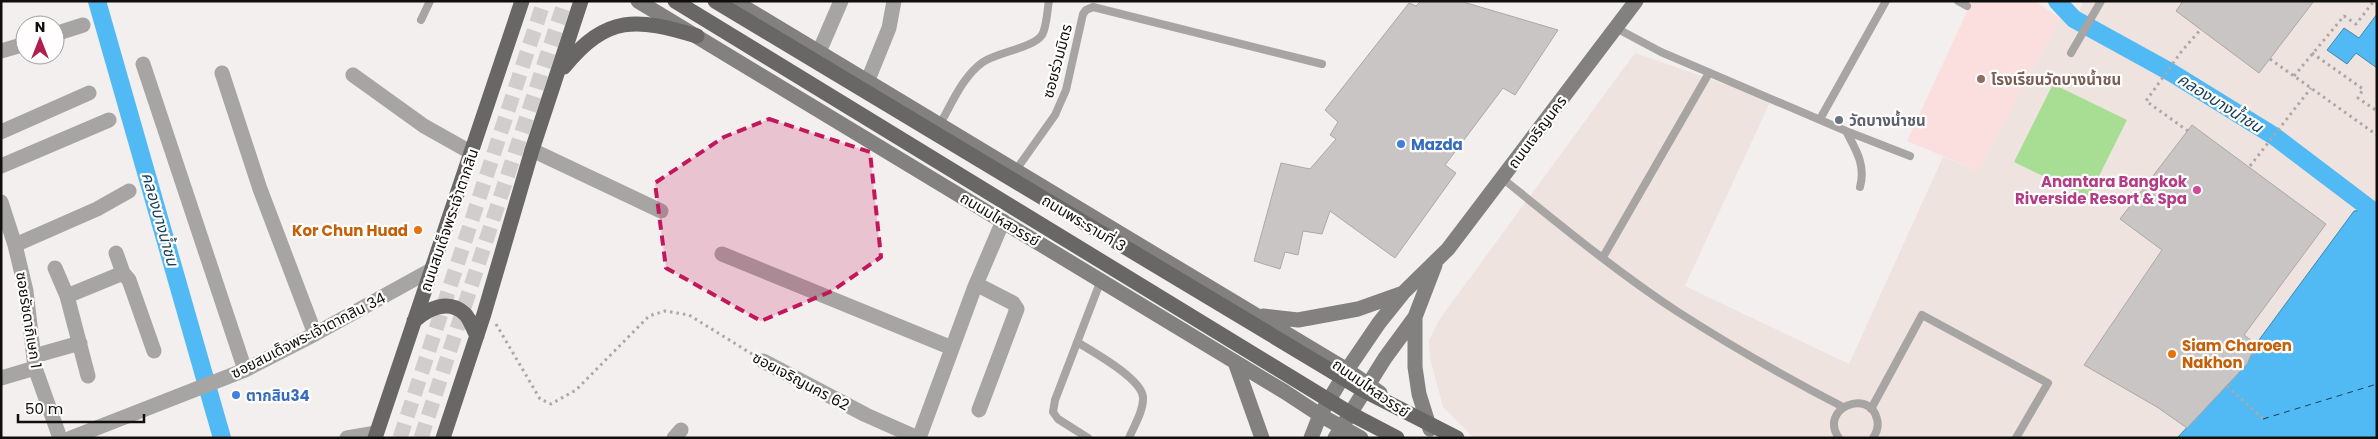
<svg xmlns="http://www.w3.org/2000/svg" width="2378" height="439" font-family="Poppins,'Noto Sans Thai',sans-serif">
<rect width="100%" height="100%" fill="#f3efee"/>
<path fill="#eee3de" d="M2079 1H2377V209L2354 211 2257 344 2247 364 2177 438H1474L1443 407 1430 358 1429 340 1439 320 1635 53 1771 100 1685 286 1849 364 1943 157 1978 171 2060 18 2074 19 2083 4Z"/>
<path fill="#fadfde" d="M1972 1H2035L2060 18 1978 171 1907 141Z"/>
<path fill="#a8dd94" d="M2053 84 2127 120 2088 198 2014 162Z"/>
<path fill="#51baf4" stroke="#3e87af" d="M2377 14V68L2356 53 2347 64 2327 50 2344 28 2359 38Z
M2377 209V438H2177L2247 364 2256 344 2354 211Z"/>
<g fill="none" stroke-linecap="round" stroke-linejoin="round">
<path stroke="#51baf4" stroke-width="18" d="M97 1 222 438
M2057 1 2074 19 2172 73 2274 136 2377 214"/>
<path stroke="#154159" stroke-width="1" stroke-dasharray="6 5" stroke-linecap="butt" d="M2263 419 2377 384"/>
</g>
<path fill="#c9c5c4" stroke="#aba8a6" d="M1421 1H1460L1558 30 1515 95 1503 88 1445 165 1456 173 1395 258 1330 211 1322 234 1303 231 1298 255 1285 252 1280 269 1254 261 1281 163 1310 169 1336 139 1330 135 1338 122 1325 110 1409 3 1416 6Z
M2183 1H2314L2259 73 2176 11Z
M2192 125 2326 224 2244 335 2256 344 2247 364 2187 428 2157 407 2084 365 2162 250 2120 219Z"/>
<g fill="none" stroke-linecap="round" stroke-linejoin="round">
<path stroke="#d1cdcc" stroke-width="15" stroke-dasharray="15 8" stroke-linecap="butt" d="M400 438 544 1
M421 438 565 1"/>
<path stroke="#aba8a7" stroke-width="3" stroke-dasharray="2.5 4" stroke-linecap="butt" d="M2312 53 2363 89 2358 98 2377 111
M2270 59 2377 135
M2294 76 2344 16 2356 24 2374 1
M2188 131 2146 101 2181 52 2201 29
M2250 166 2311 88
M496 324 540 399 551 404 576 390 649 316 665 311 689 315 752 354
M2227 386 2263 419"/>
<path stroke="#a6a5a4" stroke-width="8" d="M1958 1 1967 6
M421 20 430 1
M1616 28 1661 52 1846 131C1856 150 1866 165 1860 187
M2071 53 2101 1
M1820 119 1886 1
M940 124C952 103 963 76 983 62 998 52 1033 48 1042 35 1047 26 1047 11 1049 1
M1846 131 1910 156
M1016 170 1055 115 1066 90 1083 14 1086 10 1093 7 1322 64
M1502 178C1559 224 1617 272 1678 312 1731 346 1787 378 1843 407
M1603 257 1709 73
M1077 342C1093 352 1141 378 1143 397 1144 410 1134 426 1129 438
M1871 409 1922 315 2048 383 2016 438
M1088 438 1058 419 1053 412 1055 400 1101 280
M1839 438C1818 409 1869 387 1877 419 1879 426 1877 432 1873 438"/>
<path stroke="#a6a5a4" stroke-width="15" d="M55 34 83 25
M1 51 25 44
M819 52 841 1
M143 64 245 370
M222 73 260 189 315 334
M353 75 424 126 472 153
M868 80 889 28 894 1
M1 132 89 93
M532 150 661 211
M1 166 109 120
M1 202 15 245 26 291 35 368 60 438
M15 245 97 209 129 191
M722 254 952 348
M55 268 67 296 88 376
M123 273 129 280 154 351
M976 284 1013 303 1017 309 979 410
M67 296 123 273 116 253
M34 356 80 343
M763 361 866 415 918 438
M1 378 35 368
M71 438 245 370 315 334 431 270
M347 438 376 433
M674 438 681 430
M919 438 974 289 1003 221"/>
<path stroke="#82817f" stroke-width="15" d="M638 1 1285 392 1320 415 1361 438
M734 1 1347 370 1380 393
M1263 316 1298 320 1358 309 1403 293
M1415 317V367L1419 394 1430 429
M1235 362 1262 438
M1311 438 1320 415 1347 370 1379 323 1403 293 1448 249 1636 1
M1335 438 1385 358 1415 317 1435 265"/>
<path stroke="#696765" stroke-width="15" d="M675 1 1353 415 1397 438
M715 1 1363 390 1457 438
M564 67C607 14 637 18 697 36
M414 321C428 309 448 298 465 314 470 319 473 329 477 336
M375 438 522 1
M443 438 484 314 532 150 581 1"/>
</g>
<path fill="#c2185b" fill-opacity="0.2" stroke="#c2185b" stroke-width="4" stroke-dasharray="10 6" stroke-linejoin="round" d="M769 119 870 152 881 257 832 291 761 321 666 268 655 183 724 137Z"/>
<circle fill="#8d6e63" stroke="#fffdfd" stroke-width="2" cx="1981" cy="79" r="5"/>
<circle fill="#6b7280" stroke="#fffdfd" stroke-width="2" cx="1839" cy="120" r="5"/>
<g fill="#3f7fe0" stroke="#fffdfd" stroke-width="2">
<circle cx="1401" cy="144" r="5"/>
<circle cx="236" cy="395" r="5"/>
</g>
<circle fill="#d1479c" stroke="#fffdfd" stroke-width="2" cx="2197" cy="190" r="5"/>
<g fill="#e8710a" stroke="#fffdfd" stroke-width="2">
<circle cx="418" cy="230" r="5"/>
<circle cx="2172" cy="354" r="5"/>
</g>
<g text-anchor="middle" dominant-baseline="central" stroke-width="4.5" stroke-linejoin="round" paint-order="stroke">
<g font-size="15" fill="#100f0e" stroke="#fffdfd">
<text transform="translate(1057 61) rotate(-75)">ซอยร่วมมิตร</text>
<text transform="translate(1537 132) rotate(-53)">ถนนเจริญนคร</text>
<text transform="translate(1000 219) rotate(31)">ถนนมไหสวรรย์</text>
<text transform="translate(449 220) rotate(-71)">ถนนสมเด็จพระเจ้าตากสิน</text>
<text transform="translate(1084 223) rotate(31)">ถนนพระรามที่ 3</text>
<text transform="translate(29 320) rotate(81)">ซอยรัชดาภิเษก 1</text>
<text transform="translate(308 335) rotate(-27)">ซอยสมเด็จพระเจ้าตากสิน 34</text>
<text transform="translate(801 381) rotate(28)">ซอยเจริญนคร 62</text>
<text transform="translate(1371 388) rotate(35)">ถนนมไหสวรรย์</text>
</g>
<g font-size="15" font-weight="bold" fill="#785e54" stroke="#fffdfd" text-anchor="start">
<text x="1991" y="79">โรงเรียนวัดบางน้ำชน</text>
</g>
<g font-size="15" font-weight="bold" fill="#5b616d" stroke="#fffdfd" text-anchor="start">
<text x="1849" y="120">วัดบางน้ำชน</text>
</g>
<g font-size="15" font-weight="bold" fill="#366cbe" stroke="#fffdfd" text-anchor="start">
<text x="1411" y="144">Mazda</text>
<text x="246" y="395">ตากสิน34</text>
</g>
<g font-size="15" font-weight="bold" fill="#b23c85" stroke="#fffdfd" text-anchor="end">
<text x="2187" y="181">Anantara Bangkok<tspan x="2187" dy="17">Riverside Resort &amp; Spa</tspan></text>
</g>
<g font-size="15" font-weight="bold" fill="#c56008" stroke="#fffdfd" text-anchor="end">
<text x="408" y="230">Kor Chun Huad</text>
<text x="2182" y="345" text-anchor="start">Siam Charoen<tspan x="2182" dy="17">Nakhon</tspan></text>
</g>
<g font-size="16" font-style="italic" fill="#154159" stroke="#fffdfd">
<text transform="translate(2220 103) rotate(32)">คลองบางน้ำชน</text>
<text transform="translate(160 219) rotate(74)">คลองบางน้ำชน</text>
</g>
</g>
<rect width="2378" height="439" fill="none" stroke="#100f0e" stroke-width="5"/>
<g transform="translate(40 40)"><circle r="24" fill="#fffdfd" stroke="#9f9e9d"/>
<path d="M0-4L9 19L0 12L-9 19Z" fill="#af1e4f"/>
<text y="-8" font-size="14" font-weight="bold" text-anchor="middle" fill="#100f0e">N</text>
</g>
<path d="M18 414v8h126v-8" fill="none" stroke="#100f0e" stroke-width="2.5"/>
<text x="25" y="414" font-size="15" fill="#100f0e" stroke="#fffdfd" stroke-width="4" paint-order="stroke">50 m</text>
</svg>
